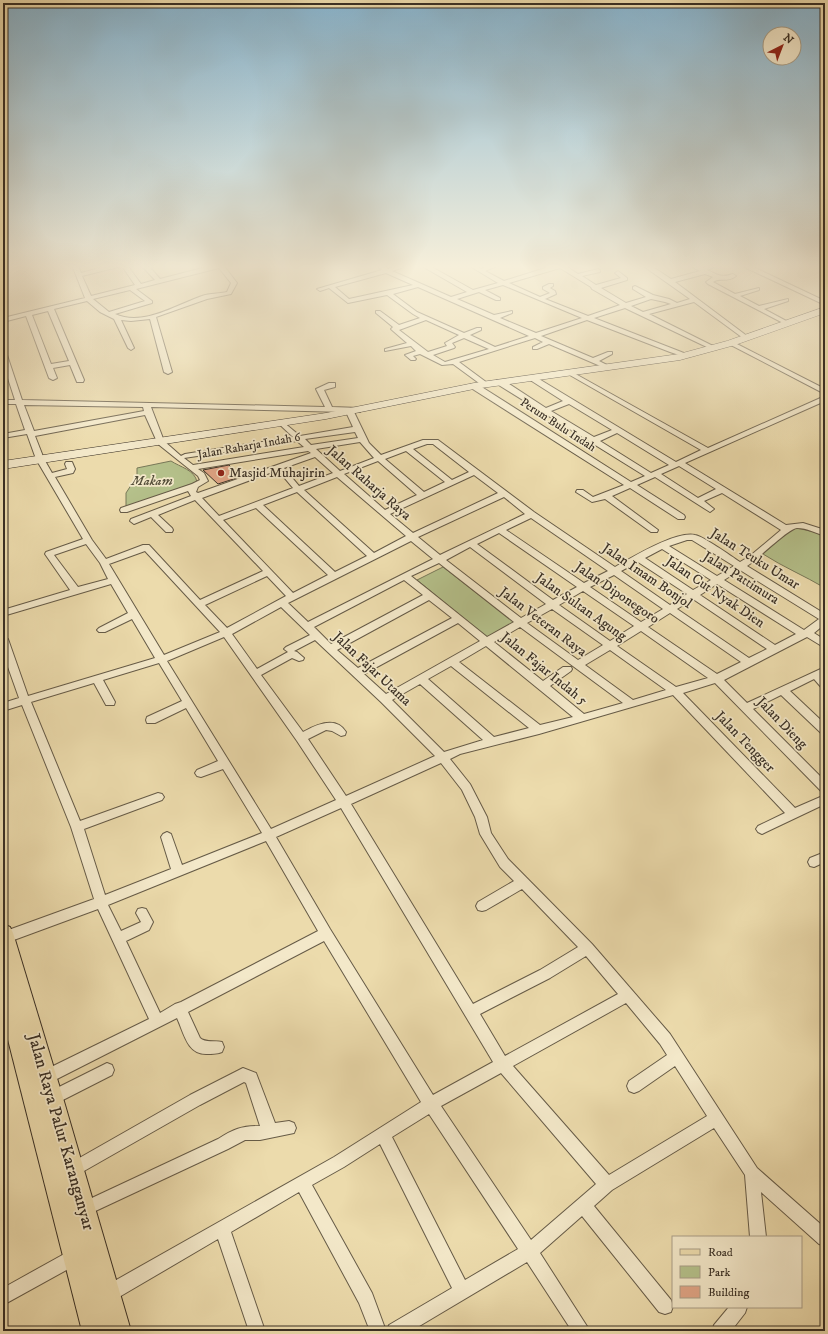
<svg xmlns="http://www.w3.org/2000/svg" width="828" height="1334" font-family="'IM FELL DW Pica',serif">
<rect width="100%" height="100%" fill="#ecdbac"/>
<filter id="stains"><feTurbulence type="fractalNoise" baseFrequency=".005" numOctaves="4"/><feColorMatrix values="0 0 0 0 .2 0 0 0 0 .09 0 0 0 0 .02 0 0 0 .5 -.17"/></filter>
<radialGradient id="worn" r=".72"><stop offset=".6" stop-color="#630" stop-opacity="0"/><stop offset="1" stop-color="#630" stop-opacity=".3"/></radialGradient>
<path fill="#b5c18b" stroke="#787858" d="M171 461C180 467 195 470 197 482L126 507V493L137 476V468Z
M796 528 825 534V588C805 576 783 567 763 554L789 531Z
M443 567 514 622 487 637 417 580Z"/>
<path fill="#e0a586" stroke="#3a3025" d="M229 465 240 477 218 484 203 470Z"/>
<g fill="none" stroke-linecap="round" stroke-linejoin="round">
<g stroke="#665b47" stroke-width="2">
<path id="street" d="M72 265H78L81 273 110 265H127L141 284 155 280 141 265H148L160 279 214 265H226L224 266 237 283 231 294 207 299 156 317 172 372 168 374 164 372 150 319 131 321 121 320 134 348 131 350 128 348 114 319 100 312 87 301 54 309 84 380 83 382H77L70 365 53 368 57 378 53 380 49 378 26 316 3 322V318L85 298ZM122 266 135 285 91 296 82 276ZM219 268 231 283 227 292C219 294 210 293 202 296 176 305 143 327 115 314L152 303V301L136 289ZM130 290 145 301 109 312 93 299ZM48 311 69 361 51 364 32 315Z
M376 265H383L388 269 399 265H410L392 271 451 297 467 292 420 265H428L473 290 498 283 468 265H476L481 269 489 265H499L485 271 504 281 555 265H564L578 274 598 269 600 270V272L582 276 596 285 621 278 615 273 618 271 627 278V280L601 288 626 303 646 297 633 289V287L635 286 653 295 669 299 677 303 690 299 642 265H650L671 279 700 271 689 265H698L703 268 709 265H719L707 270C718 275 722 278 733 274L736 276C727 283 720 277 713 282L735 294 759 288V290L740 296 759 306 788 299V301L764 309 790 323 785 324 708 284 706 282 713 277 705 274 675 282 747 336V338H743L694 302 649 314 715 347V349H711L625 308 594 318 689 355V357H685L670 352 587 320 541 336 593 358 608 352H612V354L599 361 609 366V368H605L549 344 537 349H533V347L543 342 535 338 459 362 486 382V386H483L453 364 442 365 420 354 413 356 416 359 415 360H411L405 355 416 351 411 346 385 351V349L407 343 392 330 391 329 393 327 376 313V311H380L399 325 420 318 413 314 387 295 348 303 329 288 320 291 317 289 382 270ZM560 268 591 287 592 289 620 305 588 316 545 299 556 294 555 291 550 288 553 286V284H549L543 287V289L550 293 540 297 509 283ZM386 273 413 285 349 299 335 287ZM503 285 582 318 536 333 500 318 512 313V311L494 315 457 299 479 292 496 300H500V298L485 290ZM418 287 529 336 495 347 470 335 481 330V328H477L464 333 417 312 393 294ZM651 299 665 302 671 304 643 312 631 306ZM426 320 459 335 445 343 447 346 428 352 399 330ZM464 338 489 349 445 362 433 355 454 348 455 347 452 343Z
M740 265H749L825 301V305Z
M729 342H733L825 389V394L729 344Z
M3 350 6 352 22 400 325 407 316 389 329 383H335V387L324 390 332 407 360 408V412H354L369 443 381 455 423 440H438L534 512 615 567C633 557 675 531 695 535 703 536 731 556 740 562L750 556 781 530 722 493 704 501 714 509 710 512 655 477 637 485 684 515 685 517 684 519H678L630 488 612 496 658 530 657 532H651L605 499 592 502 576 492 577 490H583L593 497 624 485 471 388V384H477L631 482 645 476 497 384V380H503L546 408 563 401 527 378 531 376H534L676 462 701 450 568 374V372H572L708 448 825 396V401L685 463 786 525 803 523 825 530V536C816 533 807 528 797 528 789 528 758 559 747 566L825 614V624L814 633 825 640V648L807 637 805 638 724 680 747 703 825 667V674L822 675 825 678V688L821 687 814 679 790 691 825 724V734L821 733 781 695 753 709 825 781V792L821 791 715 683 683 693 795 808 825 795V804L766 832 762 834 758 832 756 829 758 826 785 813 673 695 539 734 460 754 450 759 470 784 487 817 491 833 508 859 592 944 670 1034 757 1168 825 1228V1246L819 1244 761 1192 766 1237H750L745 1175 714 1128 612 1190 594 1206 671 1300 673 1306 671 1312 665 1314 659 1312 582 1216 540 1253 590 1331H572L527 1262 411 1331H387L389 1325 452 1288 380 1144 344 1167 312 1185 372 1293 386 1331H370L359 1303 299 1192 231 1232 265 1331H249L218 1239 114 1300 108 1302 102 1300 100 1294 102 1288 334 1157 421 1102 324 941 188 1012 200 1038C205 1043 215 1040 222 1042L224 1047 222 1052C217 1054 212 1054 206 1054 187 1054 184 1033 177 1018L51 1082 46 1084 41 1082 39 1077 41 1072 149 1019 98 909 3 944V932L94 899 71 827 22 705 3 711V703L19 698 3 653V636L8 639 28 696 155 658 132 619 105 632H99L97 630 99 628 128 613 111 584 3 616V610L70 590 45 554 46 552 83 539 36 459 27 434 3 438V434L25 430 16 404H3V400H15L3 363ZM569 404 612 430 594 437 551 411ZM24 405 143 407 144 411 34 431ZM151 407 346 412 353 427 300 436 282 421 278 423 293 437 185 454 181 456 164 441ZM145 415 158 444 198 476 200 480 192 484 121 508 120 510 121 512H127L188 491 191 496 131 519 130 521 134 524 151 517 166 532H172L173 530 172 528 158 515 195 500 263 571 200 600 149 545H143L106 559 92 540 55 477 73 473 75 469 72 462H66L65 464 67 469 52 473 44 459 35 436ZM355 432 358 438 311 445 305 439ZM617 433 669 465 651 473 600 441ZM297 441 304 447 193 465 184 458ZM360 442 374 458 340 471 316 449ZM427 444H433L469 472 452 480 413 449ZM308 451 311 453 198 493 196 492 198 487 208 481 204 473 198 469ZM406 451 445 482 424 492 385 459ZM315 457 333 473 299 486 284 468ZM378 461 417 495 385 510 344 474ZM679 466 716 489 698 498 661 474ZM278 470 293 488 219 516 202 498ZM474 475 498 493 413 533 390 514ZM337 477 406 536 374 553 304 490ZM297 492 367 556 335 572 263 505ZM504 497 525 514 440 555 418 537ZM256 508 328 575 293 593 223 520ZM531 518 608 571 584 583 506 530ZM499 533 577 587 553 600 477 544ZM687 540H692L734 566 717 576 669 546ZM411 541 433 559 308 622 288 603ZM86 544 100 563 108 579 78 587 54 555ZM470 547 546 604 521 618 446 560ZM662 549 711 580 693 590 645 558ZM145 551 220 632 164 655 109 564ZM638 562 687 594 670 605 621 571ZM439 563 514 622 487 637 411 576ZM740 570 819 619 804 630 724 580ZM614 575 663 609 641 622 590 587ZM267 576 286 596 227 628 205 605ZM404 580 423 595 331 644 314 627ZM717 584 796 634 775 645 700 595ZM583 591 634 626 610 641 559 605ZM693 599 767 649 749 658 677 609ZM429 600 452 618 358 668 337 650ZM281 607 310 635 286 647 284 649 288 652 257 669 232 634ZM552 609 603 645 578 660 527 623ZM670 613 741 662 717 674 648 627ZM458 623 480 641 386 694 364 674ZM520 627 623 703 584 714 550 686 571 671 572 669 571 667H563L543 681 494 642ZM641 631 708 678 676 687 617 646ZM224 637 297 741 336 800 271 829 167 661ZM315 640 381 702 435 756 346 796 308 739 326 730 332 731 341 736 345 735 346 732C336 715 315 725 303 732L261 675 292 658 299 661 303 660 304 658 297 652 294 651ZM486 646 573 717 540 725 459 662ZM610 650 666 690 633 700 585 665ZM159 663 182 701 147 717 146 720 147 723H155L186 708 218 761 197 770 195 773 197 776 201 777 223 769 262 833 182 865 171 834 167 832 163 834 161 837 171 869 105 895 84 829 162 800 164 797 162 794 158 793 80 821 31 702 94 683 106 705H114L115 702 103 680ZM451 666 529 728 494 737 428 679ZM420 684 483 740 444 752 392 700ZM441 763 462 790 475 817 480 834 500 867 514 881 478 902 476 906 478 910 482 911 486 910 522 889 578 947 540 970 473 1004 351 804ZM341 808 493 1062 433 1095 330 929 276 837ZM266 841 318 931 181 1002 175 1004 160 1013 126 941 149 930 153 922 146 909 142 908 138 909 136 913 141 922 121 931 108 905ZM586 956 618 994 505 1056 480 1014 550 978ZM626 1003 660 1044 667 1055 629 1081 627 1086 629 1091 634 1093 639 1091 675 1066 707 1116 609 1175 513 1066ZM501 1073 596 1184 531 1240 441 1106ZM429 1114 518 1249 465 1280 392 1137Z
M825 852V862L814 867 810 866 808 862 810 858Z
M107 1063 112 1065 114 1070 112 1075 57 1103 52 1105 47 1103 45 1098 47 1093Z
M243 1068 256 1073 275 1123 289 1121 294 1123 296 1128 294 1133 260 1140H245L228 1149 89 1214 84 1217 79 1214 76 1209 79 1204 218 1139C234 1129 241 1126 260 1126L246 1083 244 1082 200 1105 77 1175 72 1178 67 1175 64 1170 67 1165 190 1095Z
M75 1248 81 1250 83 1256 81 1262 3 1305V1288Z
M729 1307H747L745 1313 731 1331H712L714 1325Z"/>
</g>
<g stroke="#3a3025" stroke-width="1">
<path id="secondary" d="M825 307V313L735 345 680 360 474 389 326 419 3 469V461L326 413 474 383 679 354 727 341Z"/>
</g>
<g stroke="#3a3025" stroke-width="2">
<path id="primary" d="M3 924 10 927 13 933 63 1098 131 1331H82L3 1020Z"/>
</g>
<use href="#street" fill="#f3e8c9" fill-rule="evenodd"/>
<use href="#secondary" fill="#f3e8c9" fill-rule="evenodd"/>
<use href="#primary" fill="#ecdbac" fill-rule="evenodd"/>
</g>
<linearGradient id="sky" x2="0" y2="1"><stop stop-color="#88b6d1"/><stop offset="0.59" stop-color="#f6efda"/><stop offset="1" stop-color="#f6efda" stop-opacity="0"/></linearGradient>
<rect width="828" height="452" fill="url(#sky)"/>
<circle fill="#8f2418" stroke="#f3e8c9" stroke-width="1.5" cx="221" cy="473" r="4"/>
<g text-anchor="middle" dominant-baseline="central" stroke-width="3.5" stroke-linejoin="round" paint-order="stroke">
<g font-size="12" fill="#3a3025" stroke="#f3e8c9">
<text transform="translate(558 425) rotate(33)">Perum Bulu Indah</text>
<text transform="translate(249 446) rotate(-10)">Jalan Raharja Indah 6</text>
</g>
<g font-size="14" fill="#3a3025" stroke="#f3e8c9" text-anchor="start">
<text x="229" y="473">Masjid Muhajirin</text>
</g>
<g font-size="14" font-style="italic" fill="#534d39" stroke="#f3e8c9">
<text x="152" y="481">Makam</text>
</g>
<g font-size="14" fill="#3a3025" stroke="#f3e8c9">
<text transform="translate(369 483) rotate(41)">Jalan Raharja Raya</text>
<text transform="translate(755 559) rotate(32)">Jalan Teuku Umar</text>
<text transform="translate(647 576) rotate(34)">Jalan Imam Bonjol</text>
<text transform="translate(741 578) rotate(32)">Jalan Pattimura</text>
<text transform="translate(715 592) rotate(34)">Jalan Cut Nyak Dien</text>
<text transform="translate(617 593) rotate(34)">Jalan Diponegoro</text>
<text transform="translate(581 607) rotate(35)">Jalan Sultan Agung</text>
<text transform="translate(543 622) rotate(37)">Jalan Veteran Raya</text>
<text transform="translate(372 669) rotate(43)">Jalan Fajar Utama</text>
<text transform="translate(544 669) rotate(39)">Jalan Fajar Indah 5</text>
<text transform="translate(782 723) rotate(46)">Jalan Dieng</text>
<text transform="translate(745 742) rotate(46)">Jalan Tengger</text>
</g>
<g font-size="17" fill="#3a3025" stroke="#f3e8c9">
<text transform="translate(61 1132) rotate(74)">Jalan Raya Palur Karanganyar</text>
</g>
</g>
<rect width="828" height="1334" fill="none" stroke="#ecdbac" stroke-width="16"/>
<rect x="4" y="4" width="820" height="1326" fill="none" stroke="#3a3025" stroke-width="2"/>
<rect x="8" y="8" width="812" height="1318" fill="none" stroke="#3a3025"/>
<rect x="672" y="1236" width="130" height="72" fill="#f3e8c9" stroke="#a99e87"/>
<rect x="680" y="1249" width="20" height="6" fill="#ecdbac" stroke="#a99e87"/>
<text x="708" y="1256" font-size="12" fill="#3a3025">Road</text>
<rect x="680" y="1266" width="20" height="12" fill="#b5c18b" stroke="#a99e87"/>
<text x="708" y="1276" font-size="12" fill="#3a3025">Park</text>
<rect x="680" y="1286" width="20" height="12" fill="#e0a586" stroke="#a99e87"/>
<text x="708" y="1296" font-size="12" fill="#3a3025">Building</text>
<g transform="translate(782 46) rotate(42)"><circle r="19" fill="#f3e8c9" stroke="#a99e87"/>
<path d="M0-3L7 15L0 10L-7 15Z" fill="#8f2418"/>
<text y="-6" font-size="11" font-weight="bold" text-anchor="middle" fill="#3a3025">N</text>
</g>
<rect width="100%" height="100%" filter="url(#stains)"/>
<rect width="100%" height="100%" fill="url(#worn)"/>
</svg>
